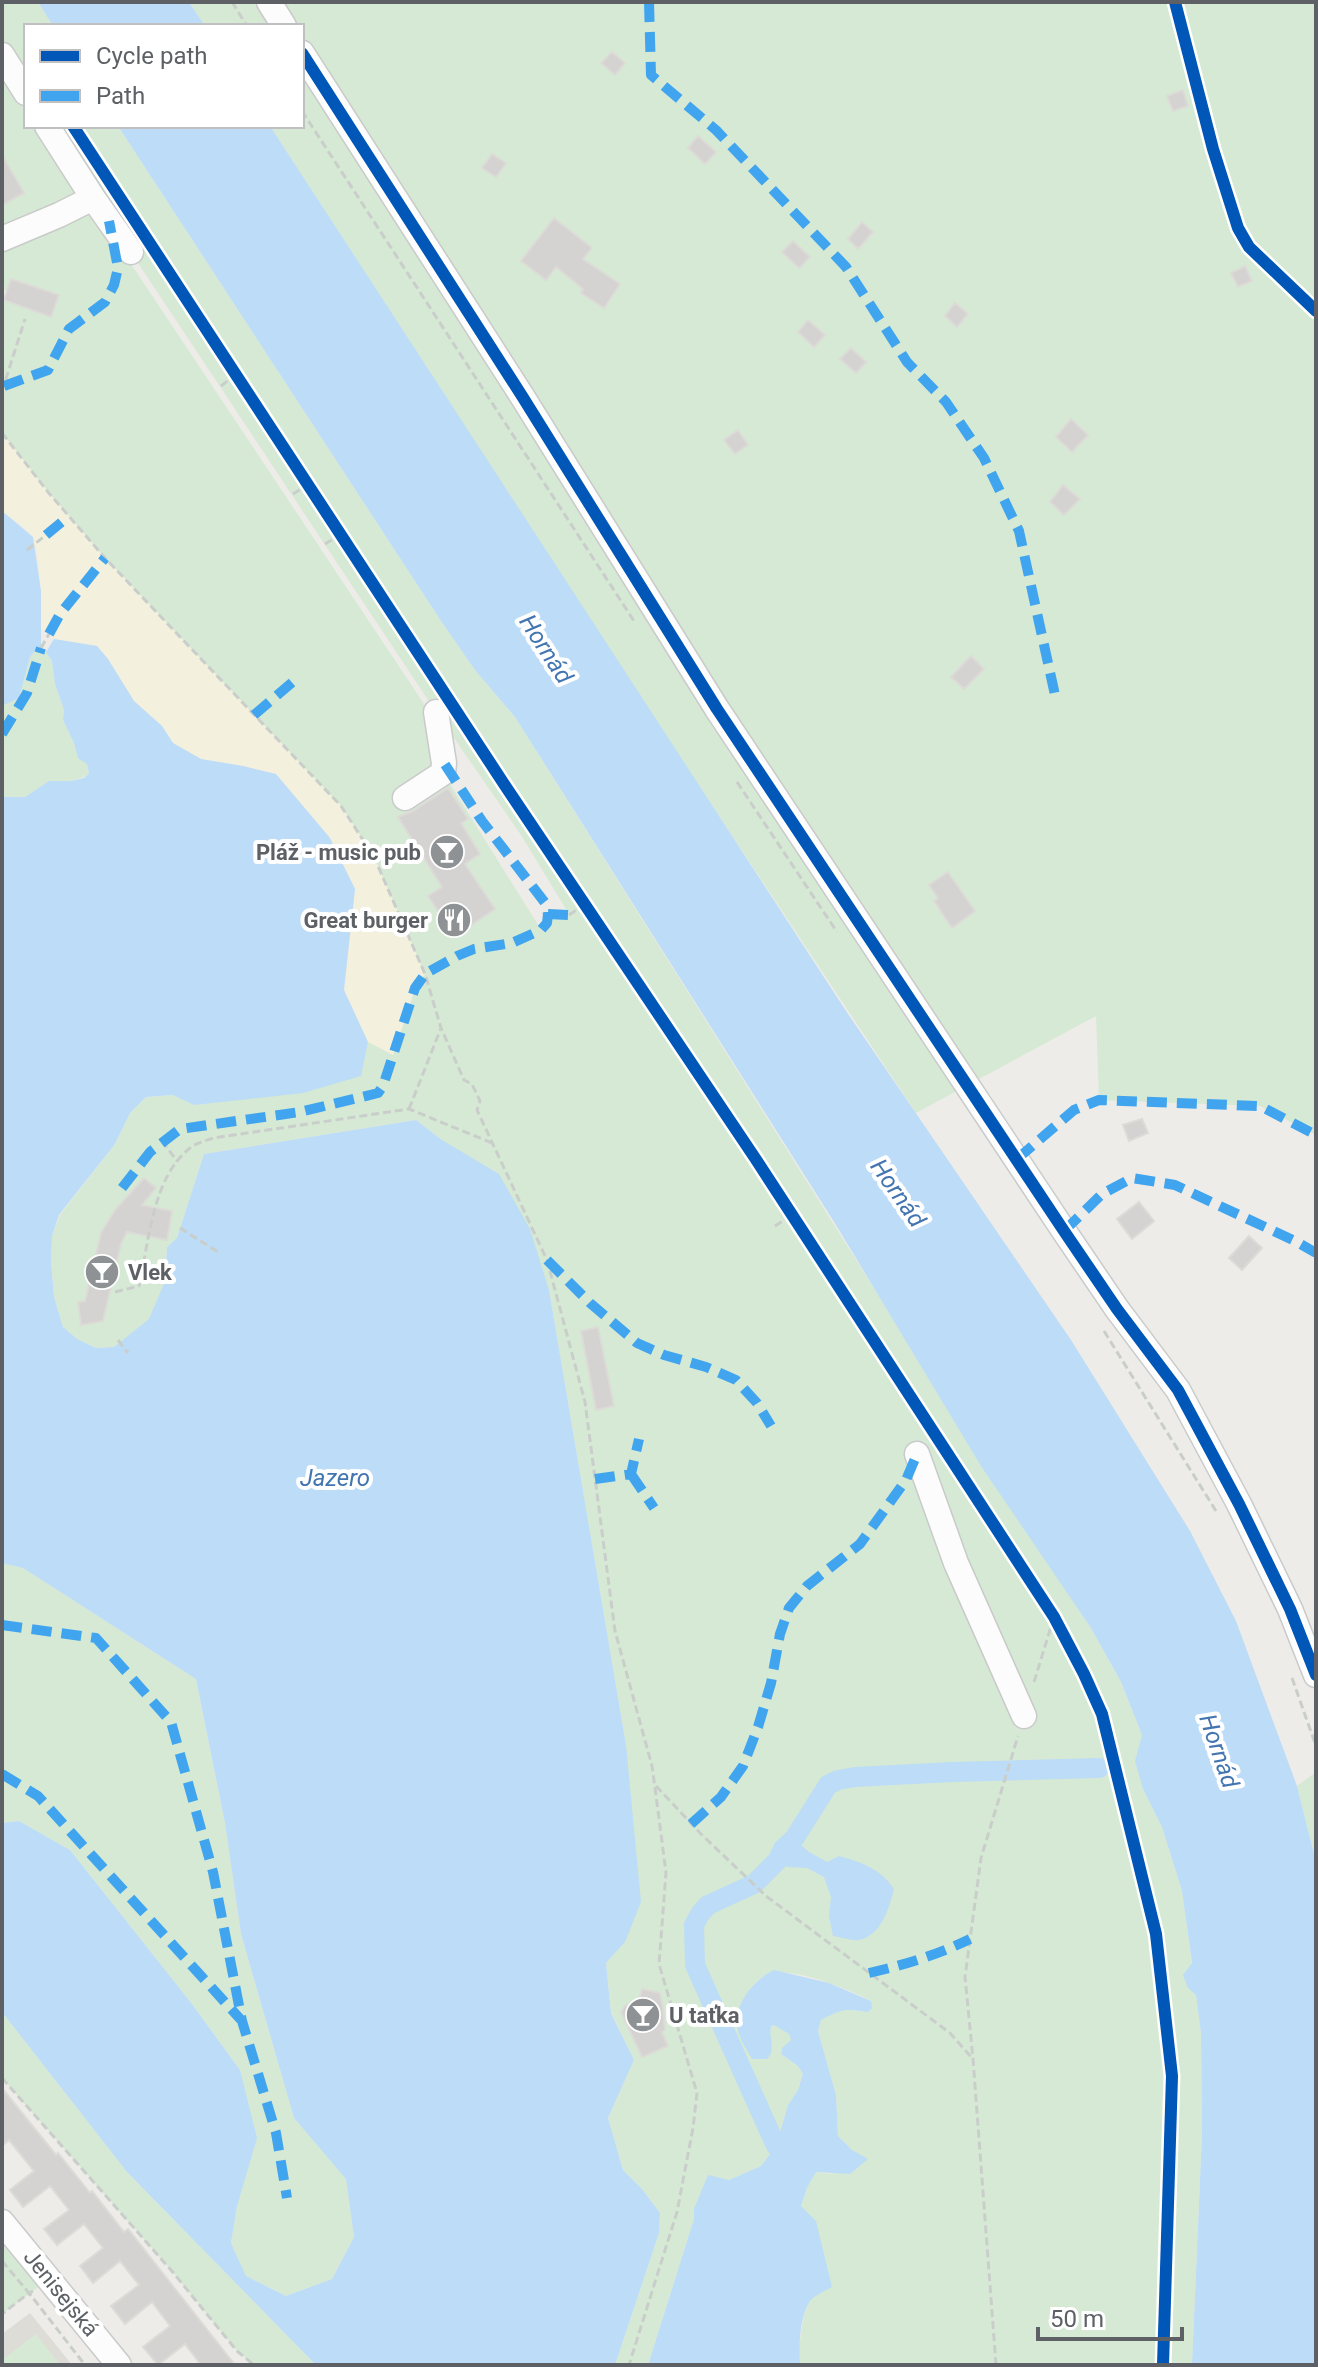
<svg xmlns="http://www.w3.org/2000/svg" width="1318" height="2367" font-family="Roboto,sans-serif">
<rect width="100%" height="100%" fill="#edece8"/>
<path fill="#dddcd6" d="M30 2313 72 2365H2V2334Z"/>
<path fill="#d6e9d4" d="M2 2H38L53 26H26V126H45L123 252 428 710 435 760 540 928 547 923 548 914H569L521 835 436 712 47 126H118L441 621 475 670 515 717 897 1325 1091 1628 1121 1682 1142 1735 1143 1789 1162 1827 1182 1891 1201 2032 1202 2135 1192 2365H800L799 2347 804 2314 811 2299 801 2207 807 2188 816 2172 832 2174 852 2150 838 2136 836 2095 818 2031 821 2020C836 2012 847 2006 863 2012L871 2001C848 1989 790 1965 766 1975 758 1978 753 1987 748 1993L773 2049 769 2034 771 2026 774 2025 789 2034 792 2040 782 2048 781 2054 798 2066 803 2074 798 2090 788 2105 776 2146 761 2166 729 2180 694 2209V2219L648 2365H615L659 2233 660 2213 642 2189 623 2170 608 2118 634 2060 611 2012 606 1963 625 1942 626 1745 549 1290 442 1140 416 1120 204 1154 177 1238 167 1247 165 1281 149 1320 114 1347 96 1348 77 1339 63 1327 54 1297 51 1262 52 1236 60 1215 115 1144 130 1113 146 1097 173 1095 195 1105 360 1076 368 1042 393 1054 418 981 374 857 341 806 105 558 48 492 2 433 4 301 51 316 58 295 12 279 7 291 2 289Z
M189 2H1316V1135L1260 1106 1099 1100 1096 1016 916 1113 668 739 270 126H302V26H205Z
M37 648 46 652 52 661 55 684 64 710 63 720 74 743 78 757 87 764 89 773 84 777 71 781H49L25 797H2V706L19 698 30 657Z
M2 1563 23 1568 196 1679 225 1823 241 1934 294 2118 346 2178 354 2237 332 2279 286 2296 246 2276 231 2243 237 2206 240 2070 192 2004 70 1850 19 1821 2 1823Z
M1316 1772V1862L1297 1786Z
M2 2012 127 2172 316 2365H254L237 2351 171 2270 2 2078Z
M2 2222 49 2279 2 2314Z
M36 2334 60 2365H2V2360Z"/>
<path fill="#f4f0de" d="M2 433 48 492 105 558 341 806 374 857 425 974 415 988 393 1055 368 1042 344 990 355 889 330 838 276 774 243 766 201 759 173 743 162 726 134 701 108 659 97 646 54 639 41 629C40 605 43 556 31 535 26 526 10 518 2 511Z"/>
<path fill="#bcdcf7" d="M38 2H189L205 26H53Z
M118 126H270L846 1011 1071 1340 1190 1531 1236 1621 1297 1786 1316 1862V2365H1192L1202 2135 1201 2033 1196 1995 1188 1988 1183 1975 1192 1963 1182 1891 1162 1827 1143 1789 1135 1761 1142 1735 1121 1682 1091 1628 981 1466 836 1225 515 717 475 670 441 621Z
M2 511 33 537 41 591V648H37L30 657 19 698 2 706Z
M54 639 97 646 108 659 134 701 162 726 173 743 201 759 243 766 276 774 330 838 355 889 344 990 368 1042 361 1076 303 1093 194 1105 173 1095 146 1097 130 1113 115 1144 59 1215 52 1236 51 1262 54 1297 63 1327 77 1339 96 1348 114 1347 149 1319 165 1281 167 1247 177 1238 204 1154 416 1120 442 1140 499 1174 530 1229 549 1290 626 1745 641 1902 625 1942 606 1963 611 2013 634 2060 608 2118 623 2170 642 2189 660 2213 659 2233 615 2365H316L127 2172 2 2012V1823L19 1821 70 1850 192 2004 240 2070 257 2138 237 2206 231 2243 246 2276 286 2296 332 2279 354 2237 346 2179 294 2118 241 1934 225 1823 196 1679 23 1568 2 1563V797H25L49 781H71L84 778 89 773 87 764 78 758 74 743 63 720 64 710 55 684 52 661 46 652Z
M794 1839 809 1852 827 1862 839 1856C861 1862 881 1869 894 1889 889 1908 882 1935 859 1940 852 1941 841 1937 833 1936L829 1916 831 1897 824 1877 807 1868 788 1867 778 1860 783 1849Z
M774 1970 829 1983 871 2001 872 2008 868 2012C844 2009 844 2008 821 2020L818 2031 836 2095 838 2136 852 2150 868 2159 850 2174 816 2172 807 2188 801 2206 816 2221 832 2287C825 2291 815 2295 810 2301 799 2318 799 2346 800 2365H648L694 2219V2209L708 2175 729 2180 761 2166 776 2146 788 2105 798 2090 803 2074 798 2066 781 2054 782 2048 791 2040 789 2034 774 2025 771 2026C768 2038 777 2049 767 2059H752C748 2051 740 2040 738 2031 732 2006 753 1980 774 1970Z"/>
<g fill="none" stroke-linecap="round" stroke-linejoin="round">
<path stroke="#bcdcf7" stroke-width="20" d="M776 2146 695 1965 694 1925 700 1914 708 1905 754 1884 778 1860 783 1849 794 1839 828 1785 838 1780 855 1777 952 1772 1099 1768"/>
</g>
<path fill="#d4d3d1" stroke="#dcdbd7" stroke-width="2" d="M612 52 625 63 615 75 601 63Z
M1183 90 1188 106 1173 111 1167 96Z
M698 136 716 152 705 164 688 148Z
M492 154 506 163 496 177 482 168Z
M2 155 24 193 2 205Z
M554 218 592 248 583 259 620 284 604 308 581 293 583 289 556 267 546 280 521 261Z
M862 222 873 232 858 249 848 239Z
M793 241 810 257 799 268 782 252Z
M1245 266 1252 281 1238 287 1231 273Z
M11 279 59 295 51 317 4 300Z
M955 303 968 314 957 327 945 316Z
M808 320 825 335 814 347 798 332Z
M851 348 866 362 856 373 840 359Z
M1071 419 1088 435 1072 452 1056 437Z
M738 430 748 445 735 454 724 440Z
M1063 485 1080 499 1064 515 1050 502Z
M971 656 984 669 964 689 951 677Z
M448 788 468 819 461 823 480 854 465 864 495 909 455 936 428 896 442 887 398 817 413 811Z
M948 872 975 911 952 928 934 901 938 898 929 885Z
M1142 1119 1148 1133 1129 1141 1123 1125Z
M144 1178 156 1188 142 1205 172 1211 167 1240 127 1232 121 1244 103 1321 81 1325 78 1302 85 1301 101 1233 115 1210Z
M1139 1202 1154 1221 1132 1239 1117 1219Z
M1249 1236 1262 1248 1242 1270 1229 1258Z
M598 1327 614 1406 596 1410 581 1331Z
M642 1989 660 1993 663 2008 665 2030 662 2032 668 2046 642 2057 621 2012 625 2006 639 1999Z
M2 2088 56 2155 58 2153 90 2193 92 2191 124 2232 128 2229 235 2365H201L185 2344 158 2365 143 2347 170 2326 152 2302 125 2324 111 2306 139 2285 120 2261 93 2283 80 2266 103 2248 84 2224 57 2245 44 2229 69 2210 50 2186 23 2207 10 2190 34 2171 9 2140 2 2146Z"/>
<g fill="none" stroke-linecap="round" stroke-linejoin="round">
<g stroke="#c9caca" stroke-width="27">
<path id="minor" d="M269 2 284 26
M302 53 522 396 717 709 1064 1231 1117 1309 1178 1390 1239 1504 1290 1609 1316 1675
M2 55 26 93
M47 126 93 198 131 252
M2 239 59 215 93 198
M405 798 443 773 444 763 436 712
M917 1454 956 1563 1024 1716
M2 2222 119 2365"/>
</g>
<path stroke="#c9cecb" stroke-width="3" stroke-dasharray="8 4" stroke-linecap="butt" d="M232 2 247 26
M302 111 634 621
M221 386 235 375
M2 391 25 319
M2 433 48 492 105 558 341 806 374 857 425 974 441 1028 464 1080 472 1084 480 1101 477 1110 547 1260 585 1402 615 1631 652 1766 657 1803 666 1873 659 1964 697 2093 693 2128 677 2212 629 2365
M293 494 307 485
M325 544 340 535
M27 550 46 535
M41 648 49 634
M737 782 837 932
M569 915 585 904
M409 1109 441 1028
M162 1141 177 1161
M775 1226 792 1215
M180 1228 218 1252
M115 1292 139 1286C149 1242 152 1178 190 1148 196 1143 205 1141 213 1138L409 1109 492 1143
M1104 1331 1216 1511
M118 1340 128 1353
M1292 1678 1316 1746
M1034 1682 1054 1617
M656 1786 701 1834 766 1896 950 2033 973 2059
M2 2078 171 2270 237 2351 254 2365
M2 2261 29 2293 2 2314
M33 2291 29 2293 85 2365
M996 2365 973 2059 965 1977 981 1858 1018 1736"/>
<use href="#minor" stroke="#fcfcfc" stroke-width="24"/>
<path stroke="#40a5ee" stroke-width="10" stroke-dasharray="20 10" stroke-linecap="butt" d="M649 2 651 75 716 130 846 267 907 362 946 402 984 458 1019 531 1055 695
M4 386 48 370 69 329 105 302 114 285 118 268 109 221
M46 535 69 516
M49 634 60 614 105 558
M254 715 295 680
M2 734 27 693 41 648
M548 914 569 915
M1017 1159 1074 1110 1099 1100 1260 1106 1316 1135
M122 1188 150 1152 180 1129 300 1112 378 1093 383 1086 415 988 425 974 457 956 474 949 512 943 541 930 547 923 548 914 546 904 482 821 444 763
M1064 1231 1102 1194 1132 1178 1175 1185 1297 1242 1316 1253
M547 1260 590 1303 637 1343 664 1355 706 1367 736 1380 757 1403 771 1426
M631 1474 654 1508
M595 1479 631 1474 639 1439
M2 1625 96 1638 171 1722 213 1872 242 2021 276 2133 287 2198
M2 1774 38 1796 242 2021
M691 1824 721 1797 743 1766 758 1727 771 1683 780 1634 789 1608 807 1586 860 1544 906 1480 917 1454
M869 1973C904 1965 937 1955 970 1939"/>
<g stroke="#fff" stroke-width="17">
<path id="cycleway" d="M1175 2 1213 149 1238 228 1249 247 1316 311
M302 53 522 396 717 709 1064 1231 1117 1309 1178 1390 1239 1504 1290 1609 1316 1675
M73 126 504 784 755 1158 1054 1617 1084 1674 1102 1714 1156 1934 1172 2076 1163 2365"/>
</g>
<use href="#cycleway" stroke="#0057b8" stroke-width="12"/>
</g>
<defs>
<g id="bar-disc" transform="scale(1.8)"><circle r="9.5" fill="#8f9294" stroke="#fff"/><path d="M-6-5H6L.8 .8V4.5H3.5V6h-7V4.5H-.8V.8Z" fill="#fff"/></g>
<g id="restaurant-disc" transform="scale(1.8)"><circle r="9.5" fill="#8f9294" stroke="#fff"/><path d="M-5-6h1v4h1v-4h1v4h1v-4h1v5L-1.5 .5V6h-2V.5L-5-1ZM5-6V6H3V1.5H1.5Q1.5-4 5-6Z" fill="#fff"/></g>
</defs>
<g fill-rule="evenodd">
<use href="#bar-disc" x="447" y="852"/>
<use href="#restaurant-disc" x="454" y="920"/>
<use href="#bar-disc" x="102" y="1272"/>
<use href="#bar-disc" x="643" y="2015"/>
</g>
<g text-anchor="middle" dominant-baseline="central" stroke-width="8" stroke-linejoin="round" paint-order="stroke">
<g font-size="22" font-weight="bold" fill="#5d6166" stroke="#fff" text-anchor="end">
<text x="421" y="852">Pláž - music pub</text>
<text x="428" y="920">Great burger</text>
<text x="128" y="1272" text-anchor="start">Vlek</text>
<text x="669" y="2015" text-anchor="start">U taťka</text>
</g>
<g font-size="22" fill="#5d6166" stroke="#fff">
<text transform="translate(61 2293) rotate(51)">Jenisejská</text>
</g>
<g font-size="24" font-style="italic" fill="#4375b0" stroke="#fff">
<text transform="translate(546 649) rotate(57)">Hornád</text>
<text transform="translate(898 1193) rotate(55)">Hornád</text>
<text x="335" y="1478">Jazero</text>
<text transform="translate(1219 1751) rotate(71)">Hornád</text>
</g>
</g>
<rect width="1318" height="2367" fill="none" stroke="#5d6166" stroke-width="8"/>
<rect x="24" y="24" width="280" height="104" fill="#ffffff" stroke="#bec0c2" stroke-width="2"/>
<rect x="40" y="50" width="40" height="12" fill="#0057b8" stroke="#bec0c2" stroke-width="2"/>
<text x="96" y="64" font-size="24" fill="#5d6166">Cycle path</text>
<rect x="40" y="90" width="40" height="12" fill="#40a5ee" stroke="#bec0c2" stroke-width="2"/>
<text x="96" y="104" font-size="24" fill="#5d6166">Path</text>
<path d="M1038 2327v12h144v-12" fill="none" stroke="#5d6166" stroke-width="4"/>
<text x="1050" y="2327" font-size="24" fill="#5d6166" stroke="#ffffff" stroke-width="6" paint-order="stroke">50 m</text>
</svg>
